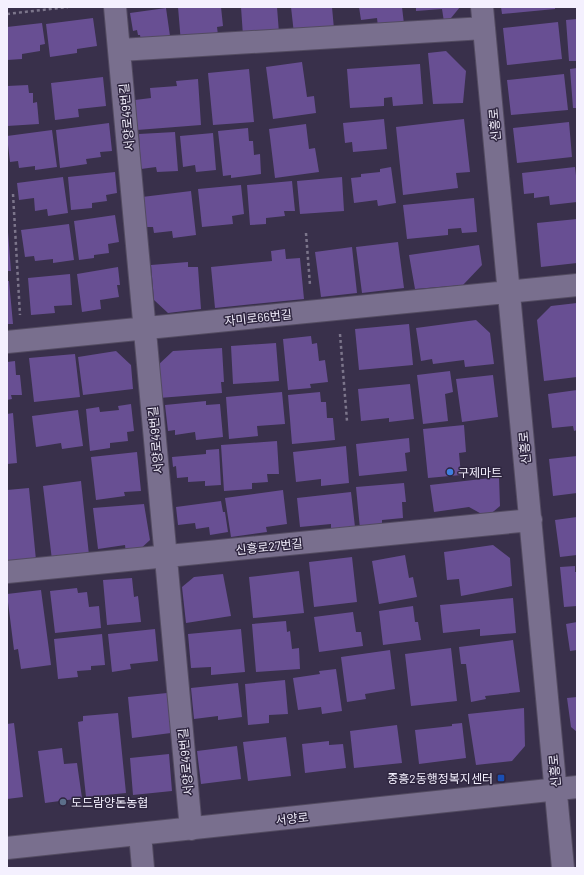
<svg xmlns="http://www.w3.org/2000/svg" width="584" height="875" font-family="Barlow,'Noto Sans KR',sans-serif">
<rect width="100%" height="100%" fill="#39304b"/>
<path fill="#684f93" d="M178 7H221L223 26 217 27 218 35 181 43Z
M241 7H277L279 33 243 36Z
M291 7H332L334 29 294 34Z
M359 7H402L404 24 378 27 377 18 361 20Z
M416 7H460L447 23 444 22 442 9 416 11Z
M501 7H555V9L502 14Z
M166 8 170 36 141 40 140 35H138L137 30 133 31 130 13Z
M93 18 97 46 77 49V53L50 57 46 24Z
M577 19V61H569L566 20Z
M558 22 562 59 507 65 503 28Z
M42 23 45 44 40 45V51L22 54V59L7 60V27Z
M446 51 466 71 463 103 433 104 428 53Z
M302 62 307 97 314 96 316 113 273 119 266 67Z
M420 64 423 104 393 106 392 97 384 98V106L350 108 347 69Z
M577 68V108H573L570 69Z
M249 69 254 122 213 125 208 73Z
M564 74 568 110 511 115 507 80Z
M103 77 106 106 78 109 79 117 55 120 51 83Z
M198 79 201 125 137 130 135 100 151 98 150 88 177 86 176 81Z
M28 85 29 93H33V103L37 102 39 124 7 126V86Z
M384 119 387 149 353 152 352 142 345 143 343 123Z
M464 119 470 172 456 173 458 188 403 195 396 127Z
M569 122 572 157 517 163 513 128Z
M109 123 112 151 100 152 101 157 86 159 87 164 60 168 56 130Z
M306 124 309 149 315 148 319 172 275 178 269 129Z
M248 128 249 141H253L254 155 260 154 261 174 231 178V175L223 176 218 131Z
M52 130 57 167 35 170V166L19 168 18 161 10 162 7 136Z
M175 132 178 171 157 172 156 167 141 169 139 134Z
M213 133 216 170 196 172 195 165 183 167 180 136Z
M391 167 396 203 378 206 377 200 354 203 351 178 361 177V174L380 172V169Z
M575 167 577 184V202L550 205 549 196 534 198V193L524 194 522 173Z
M115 172 117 193 106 195 107 201 92 203V208L71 210 68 177Z
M63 177 68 213 48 216 47 209 35 211 34 198 19 200 17 183Z
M342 177 344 211 300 214 297 181Z
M292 181 295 211H284L285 216 266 218V224L250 225 247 185Z
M241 185 244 214 232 216 233 224 202 227 198 189Z
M191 191 196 235 173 238 172 231 154 233 153 227H145L142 197Z
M474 198 477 232 462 233 461 228 448 229V235L407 239 403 205Z
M115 215 119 242 108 244 109 253 94 255V258L79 260 74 221Z
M577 219V263L541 267 537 223Z
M69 224 74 260 53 263V259L35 261 34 256 25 257 21 230Z
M7 232H8L11 271H7Z
M398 242 404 288 362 293 356 247Z
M479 245 482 265 463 285 415 289 409 255Z
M352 247 357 293 321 297 315 252Z
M285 249 286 259 300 258 304 299 215 308 211 267 272 261 271 251Z
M188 262V267H198L201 309 168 313 154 300 151 265Z
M118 267 120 285H117L119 297 100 300 101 309 82 312 77 274Z
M70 274 72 305 54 306 55 313 31 315 28 278Z
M7 281H9L13 324H7Z
M577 303V377L544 381 537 320 551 306Z
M476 320 490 333 494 364 465 367 464 360 433 364 432 359 421 361 416 328Z
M409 324 413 365 359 370 355 329Z
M311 336 312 344 317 343 319 361 325 360 328 382 310 384 311 388 288 390 283 339Z
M276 343 279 381 233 384 231 346Z
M222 348 224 382H221L222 393 159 398 157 366 173 351Z
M116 351 131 365 133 389 83 395 78 357Z
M75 354 80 397 34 402 29 358Z
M15 361 16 375H20L22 395H11L12 399 7 400V362Z
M450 371 453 392 445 394 448 421 423 424 417 375Z
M493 375 498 417 462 422 456 379Z
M410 384 414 419 389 422V418L361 421 358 389Z
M577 390V430L574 431 573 426 552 428 548 394Z
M282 392 285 424 257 426 258 436 229 439 226 397Z
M320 392 321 402H326L327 418H333L335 440 292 444 288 395Z
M206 401V405L220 404 223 437 196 440 195 432 175 435V430L168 431 165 405Z
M131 404 134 431 127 432 128 441 110 443V448L90 451 86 409 99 407 100 412 119 410 118 406Z
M78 410 83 446 62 449 61 443 36 447 32 416Z
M13 413 17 463 7 464V414Z
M464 425 466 452 459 453 461 475 428 478 423 429Z
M409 438 410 452 405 453 407 471 359 476 356 444Z
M277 441 279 474H267L268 482 252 483V489L224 491 221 445Z
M346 446 349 483 321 486V479L296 482 293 452Z
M219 449 221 485 205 486V481L188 482V477L177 478 176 466 173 467 172 457 206 454V450Z
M137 452 141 491 124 492 125 496 96 500 91 457Z
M577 456V493L553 496 549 459Z
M499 477 500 506 487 517 469 507 434 512 430 485Z
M81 481 89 555 52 560 43 486Z
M404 483 406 502H402L403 518 382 520V527L360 529 356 487Z
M29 488 36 560 7 563V490Z
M283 490 287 524 266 527 267 532 231 537 225 498Z
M351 492 355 527 331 529V524L300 527 297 498Z
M221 501 223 512H225L228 532 210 535 209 527 196 529 195 523 178 525 176 507Z
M144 504 150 540 137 552 126 554 125 545 98 549 93 508Z
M577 517V555L560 557 555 520Z
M493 545 510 558 512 586 461 596 459 579 447 580 444 552Z
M405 555 409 578 413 577 417 597 379 604 372 561Z
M352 557 357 602 314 607 309 562Z
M575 566V572H577V606L564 607 560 567Z
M299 571 304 613 253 618 249 577Z
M223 574 231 616 186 623 182 587 194 577Z
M132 578 134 597 138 596 141 622 107 625 103 580Z
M77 588 78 593 87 592 89 607 99 606 101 628 55 633 50 591Z
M41 590 51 665 21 669 18 649 14 650 7 594Z
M513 598 516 633 480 636V629L443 633 440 605Z
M413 606 415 622H418L421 640 383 645 379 611Z
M353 612 356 632H361L363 646 319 652 314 617Z
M286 621 287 632 290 631 292 649 299 648 300 669 256 672 252 624Z
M577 622V650L570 651 566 624Z
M155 629 158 661 130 664 131 669 112 672 108 634Z
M241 629 245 672 211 675V667L191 668 188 634Z
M102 634 105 665 91 666V670L77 671 78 677 58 679 54 639Z
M513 640 520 692 485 696 486 699 471 702 466 664H461L459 647Z
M451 648 457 701 411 706 405 654Z
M390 650 395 689 365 694 366 699 347 702 341 657Z
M336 669 342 711 322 714 321 707 298 710 293 678 320 674 319 671Z
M285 680 288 714 269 715V723L248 725 245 684Z
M238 683 242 717 218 720V716L194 719 191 688Z
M167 693 171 733 132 738 128 697Z
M577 697V732L571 727 567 698Z
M524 708 525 746 512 761 476 765 468 714Z
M118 713 126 793 86 797 78 722 83 721V716Z
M14 723 23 797 7 799V724Z
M462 723 466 758 419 764 415 730 452 726V724Z
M397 725 402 763 354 768 350 731Z
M286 737 291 776 248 781 243 742Z
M329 741V745L343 744 346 768 305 773 302 744Z
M237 746 241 779 201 784 197 751Z
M62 748 64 764 77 763 82 798 45 803 38 751Z
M169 754 172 791 133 795 130 758Z"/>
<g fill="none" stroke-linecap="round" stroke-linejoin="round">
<g stroke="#534b61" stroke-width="24">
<path id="minor" d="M115 7 191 829
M482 7 563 868
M120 50 484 28
M7 342 577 285
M7 572 531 520
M140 834 143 868
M7 848 577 787"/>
</g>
<path stroke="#7c758b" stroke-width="2.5" stroke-dasharray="3 3" stroke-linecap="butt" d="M7 14 68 7
M13 194 20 315
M306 233 310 285
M340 334 347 421"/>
<use href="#minor" stroke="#796f8e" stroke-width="22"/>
</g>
<circle fill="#3f7fe0" stroke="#2f2640" stroke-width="1.5" cx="450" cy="472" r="4"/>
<rect fill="#1a4fb4" stroke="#2f2640" stroke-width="1.5" x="497" y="774" width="8" height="8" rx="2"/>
<circle fill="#5c6f8a" stroke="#2f2640" stroke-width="1.5" cx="63" cy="802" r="4"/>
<g text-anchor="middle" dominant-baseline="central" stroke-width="3" stroke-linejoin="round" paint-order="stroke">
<g font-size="12" fill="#f4f0fe" stroke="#2f2640">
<text transform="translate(126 117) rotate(-95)">서양로49번길</text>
<text transform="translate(494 125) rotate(-95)">신흥로</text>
<text transform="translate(258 317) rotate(-6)">자미로66번길</text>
<text transform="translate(155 440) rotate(-95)">서양로49번길</text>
<text transform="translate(524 448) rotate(-95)">신흥로</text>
<text transform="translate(269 546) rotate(-6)">신흥로27번길</text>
<text transform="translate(185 762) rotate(-95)">서양로49번길</text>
<text transform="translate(554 771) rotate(-95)">신흥로</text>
<text transform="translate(292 818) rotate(-6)">서양로</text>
</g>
<g font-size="12" fill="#f4f0fe" stroke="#2f2640" text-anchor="start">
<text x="458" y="472">구제마트</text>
<text x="493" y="778" text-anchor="end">중흥2동행정복지센터</text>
<text x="71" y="802">도드람양돈농협</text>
</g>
</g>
<rect width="584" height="875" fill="none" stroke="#f4f0fe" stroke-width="16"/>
</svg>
